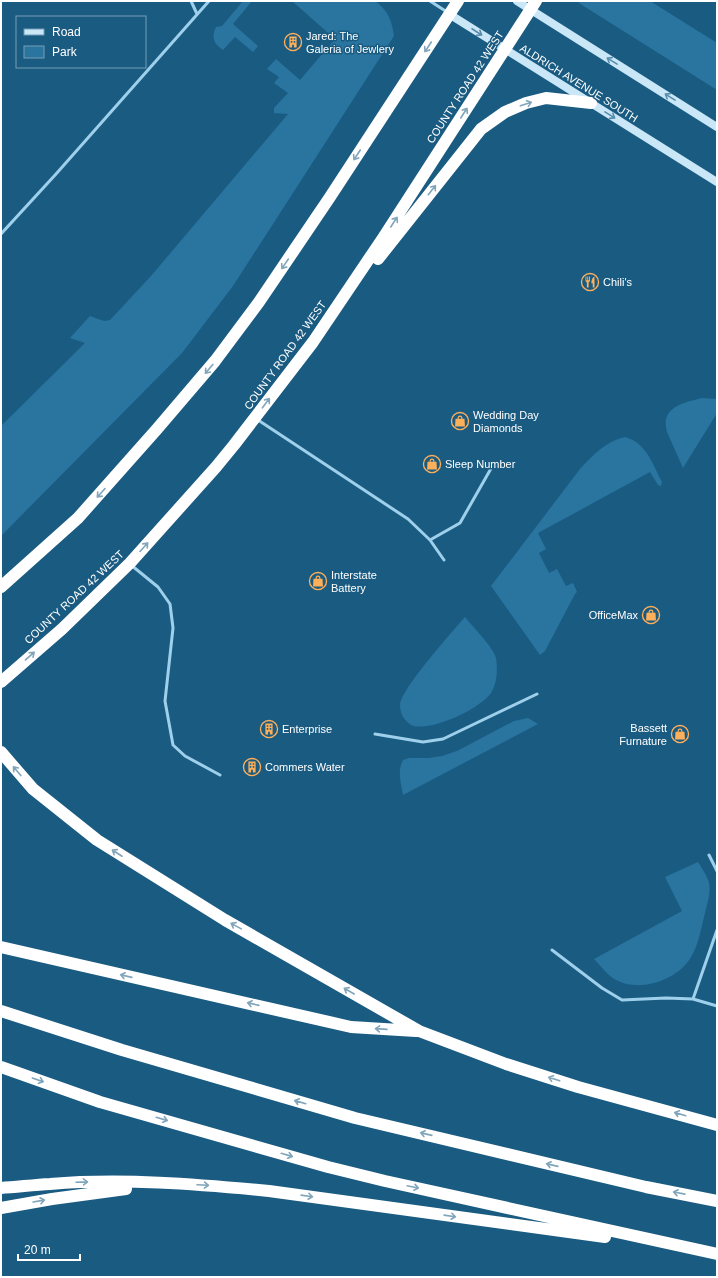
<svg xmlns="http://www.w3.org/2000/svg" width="718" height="1278" font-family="Helvetica,sans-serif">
<rect width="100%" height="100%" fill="#1a5b82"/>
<path fill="#2975a0" d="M243 1H252L233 24 258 46 253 52 235 37 223 50C214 44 211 38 216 27L222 26Z
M292 1H375C388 10 392 21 394 36L233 286 182 353 1 536V426L85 343 70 338 90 316 104 321 110 320 151 276 288 114 274 113V108L288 93 274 83 279 77 267 69 276 59 300 80 335 39Z
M579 1H650L717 43V90L582 5 579 3Z
M702 398 717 399V413L683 468 667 432C660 407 683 403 702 398Z
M625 437C646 442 653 465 662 482L661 486 658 485 650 472 538 533 546 549 539 553 549 573 557 569 566 586 573 583 577 592 575 594 545 651 540 655 491 586 580 469C593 455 606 441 625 437Z
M465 617C472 626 494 648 496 658 498 669 497 684 491 693 480 709 429 733 411 725 408 723 405 720 403 717 401 713 400 709 400 705 401 689 452 632 465 617Z
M528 718 538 724 403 795C401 783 397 771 403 760L409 758H429L442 756 457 751 514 721Z
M698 862C702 868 707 876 709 883 711 893 707 904 705 913 701 928 699 944 691 957 678 980 640 993 616 980 608 976 601 966 594 959L682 911 665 877Z"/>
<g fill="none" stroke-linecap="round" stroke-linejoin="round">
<path stroke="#9ed0eb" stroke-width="3" d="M191 1 197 14
M430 1 447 12
M1 234 56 174 209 1
M258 420 408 519 430 540 444 560
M430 540 460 523 493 465
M131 565 158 587 170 604 173 628 165 701 173 745 185 756 220 775
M375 734 423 742 443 739 537 694
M709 855 717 871
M552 950 602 988 622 1000 666 998 693 999 717 1006
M693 999 717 930"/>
<path stroke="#cae7f8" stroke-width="8" d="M517 1 717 127
M449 14 717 182"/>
<path stroke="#fff" stroke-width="12" d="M378 259 481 129 505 112 526 103 546 98 591 103
M1 587 78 518 157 429 215 361 259 302 330 197 458 1
M1 682 62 629 130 563 216 467 234 445 313 342 383 238 536 1
M1 752 33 789 97 840 225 920 419 1031 506 1064 578 1087 717 1125
M1 947 351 1027 416 1031
M1 1011 122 1050 355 1118 646 1187 717 1201
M1 1067 100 1102 328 1167 385 1181 717 1254
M1 1188C17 1187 33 1185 50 1184 121 1178 197 1184 269 1191L605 1237
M1 1208 52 1199 126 1189"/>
</g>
<defs><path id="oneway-shaft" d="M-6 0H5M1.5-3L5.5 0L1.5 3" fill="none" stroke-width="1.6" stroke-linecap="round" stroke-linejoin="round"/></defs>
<g stroke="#588cab">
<use href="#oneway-shaft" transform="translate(477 32) rotate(33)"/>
<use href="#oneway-shaft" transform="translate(612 61) rotate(-148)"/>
<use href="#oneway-shaft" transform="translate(670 97) rotate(-148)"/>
<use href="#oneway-shaft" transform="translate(610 115) rotate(32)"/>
</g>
<g stroke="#81a5ba">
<use href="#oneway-shaft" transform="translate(428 47) rotate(123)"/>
<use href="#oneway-shaft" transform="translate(526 104) rotate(-18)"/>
<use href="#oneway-shaft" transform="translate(464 113) rotate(-57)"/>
<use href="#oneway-shaft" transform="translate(357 155) rotate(123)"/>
<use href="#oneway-shaft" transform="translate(432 190) rotate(-52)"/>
<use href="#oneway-shaft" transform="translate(394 222) rotate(-57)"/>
<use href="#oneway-shaft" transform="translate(285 264) rotate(124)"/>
<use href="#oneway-shaft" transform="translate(209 369) rotate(130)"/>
<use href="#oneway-shaft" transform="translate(266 403) rotate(-53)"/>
<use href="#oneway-shaft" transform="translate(101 493) rotate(132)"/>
<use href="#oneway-shaft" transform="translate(144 547) rotate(-48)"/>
<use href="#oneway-shaft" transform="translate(30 656) rotate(-41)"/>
<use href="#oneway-shaft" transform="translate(17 771) rotate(-130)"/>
<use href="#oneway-shaft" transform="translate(117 853) rotate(-147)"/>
<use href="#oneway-shaft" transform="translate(236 926) rotate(-151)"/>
<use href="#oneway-shaft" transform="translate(126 976) rotate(-167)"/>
<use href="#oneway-shaft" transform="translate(349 991) rotate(-150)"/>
<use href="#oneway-shaft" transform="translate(253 1004) rotate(-167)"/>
<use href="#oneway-shaft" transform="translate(381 1029) rotate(-176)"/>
<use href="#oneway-shaft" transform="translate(554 1079) rotate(-162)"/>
<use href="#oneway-shaft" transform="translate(38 1080) rotate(19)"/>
<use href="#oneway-shaft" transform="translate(300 1102) rotate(-164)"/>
<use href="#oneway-shaft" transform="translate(680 1114) rotate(-164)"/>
<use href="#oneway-shaft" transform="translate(162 1119) rotate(16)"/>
<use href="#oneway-shaft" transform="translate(426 1134) rotate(-167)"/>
<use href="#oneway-shaft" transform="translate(287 1155) rotate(16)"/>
<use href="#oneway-shaft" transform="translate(552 1165) rotate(-167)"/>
<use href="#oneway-shaft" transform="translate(82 1182) rotate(-2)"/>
<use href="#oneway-shaft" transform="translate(203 1185) rotate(3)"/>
<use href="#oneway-shaft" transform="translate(413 1187) rotate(12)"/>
<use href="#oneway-shaft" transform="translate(679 1193) rotate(-169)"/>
<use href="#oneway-shaft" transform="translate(307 1196) rotate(8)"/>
<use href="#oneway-shaft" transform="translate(39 1201) rotate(-10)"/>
<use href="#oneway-shaft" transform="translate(450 1216) rotate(8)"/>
</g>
<defs>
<g id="building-ring" transform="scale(0.9)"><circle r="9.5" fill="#1a5b82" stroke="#fdaf5a" stroke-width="1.5"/><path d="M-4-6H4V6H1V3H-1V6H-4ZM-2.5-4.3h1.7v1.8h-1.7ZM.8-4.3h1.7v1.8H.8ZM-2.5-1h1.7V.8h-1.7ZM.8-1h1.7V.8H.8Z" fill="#fdaf5a"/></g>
<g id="restaurant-ring" transform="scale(0.9)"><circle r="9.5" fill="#1a5b82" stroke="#fdaf5a" stroke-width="1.5"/><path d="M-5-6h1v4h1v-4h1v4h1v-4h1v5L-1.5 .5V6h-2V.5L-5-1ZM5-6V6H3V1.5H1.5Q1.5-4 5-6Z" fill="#fdaf5a"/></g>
<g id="shop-ring" transform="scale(0.9)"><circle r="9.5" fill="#1a5b82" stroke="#fdaf5a" stroke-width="1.5"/><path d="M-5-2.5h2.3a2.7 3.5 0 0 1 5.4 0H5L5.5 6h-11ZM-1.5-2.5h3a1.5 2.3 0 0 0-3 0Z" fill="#fdaf5a"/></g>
</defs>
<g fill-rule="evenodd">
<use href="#building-ring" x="293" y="42"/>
<use href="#restaurant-ring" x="590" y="282"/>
<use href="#shop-ring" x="460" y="421"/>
<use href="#shop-ring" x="432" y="464"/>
<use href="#shop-ring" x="318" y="581"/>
<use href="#shop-ring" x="651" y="615"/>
<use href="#building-ring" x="269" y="729"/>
<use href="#shop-ring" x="680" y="734"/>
<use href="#building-ring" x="252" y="767"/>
</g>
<g text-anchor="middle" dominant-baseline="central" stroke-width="3" stroke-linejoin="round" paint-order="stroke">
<g font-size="11" fill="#fff" stroke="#1a5b82" text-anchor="start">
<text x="306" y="36">Jared: The<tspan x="306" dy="13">Galeria of Jewlery</tspan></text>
<text x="603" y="282">Chili's</text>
<text x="473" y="415">Wedding Day<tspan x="473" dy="13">Diamonds</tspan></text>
<text x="445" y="464">Sleep Number</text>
<text x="331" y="575">Interstate<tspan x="331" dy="13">Battery</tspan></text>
<text x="638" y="615" text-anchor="end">OfficeMax</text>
<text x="667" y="728" text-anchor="end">Bassett<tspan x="667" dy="13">Furnature</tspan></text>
<text x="282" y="729">Enterprise</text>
<text x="265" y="767">Commers Water</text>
</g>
<g font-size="11" fill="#fff" stroke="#1a5b82">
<text transform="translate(579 83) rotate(32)">ALDRICH AVENUE SOUTH</text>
<text transform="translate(465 87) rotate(-57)">COUNTY ROAD 42 WEST</text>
<text transform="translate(285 355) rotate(-54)">COUNTY ROAD 42 WEST</text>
<text transform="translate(74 597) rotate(-43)">COUNTY ROAD 42 WEST</text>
</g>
</g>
<rect width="718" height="1278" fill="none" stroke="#ffffff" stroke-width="4"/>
<rect x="16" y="16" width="130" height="52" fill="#1a5b82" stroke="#769db4"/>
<rect x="24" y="29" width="20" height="6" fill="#cae7f8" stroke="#769db4"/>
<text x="52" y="36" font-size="12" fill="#ffffff">Road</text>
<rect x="24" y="46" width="20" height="12" fill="#2975a0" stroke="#769db4"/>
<text x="52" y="56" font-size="12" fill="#ffffff">Park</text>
<path d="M18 1254v6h62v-6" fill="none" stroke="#ffffff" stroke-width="2"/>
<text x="24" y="1254" font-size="12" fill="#ffffff" stroke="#1a5b82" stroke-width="3" paint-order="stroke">20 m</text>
</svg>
